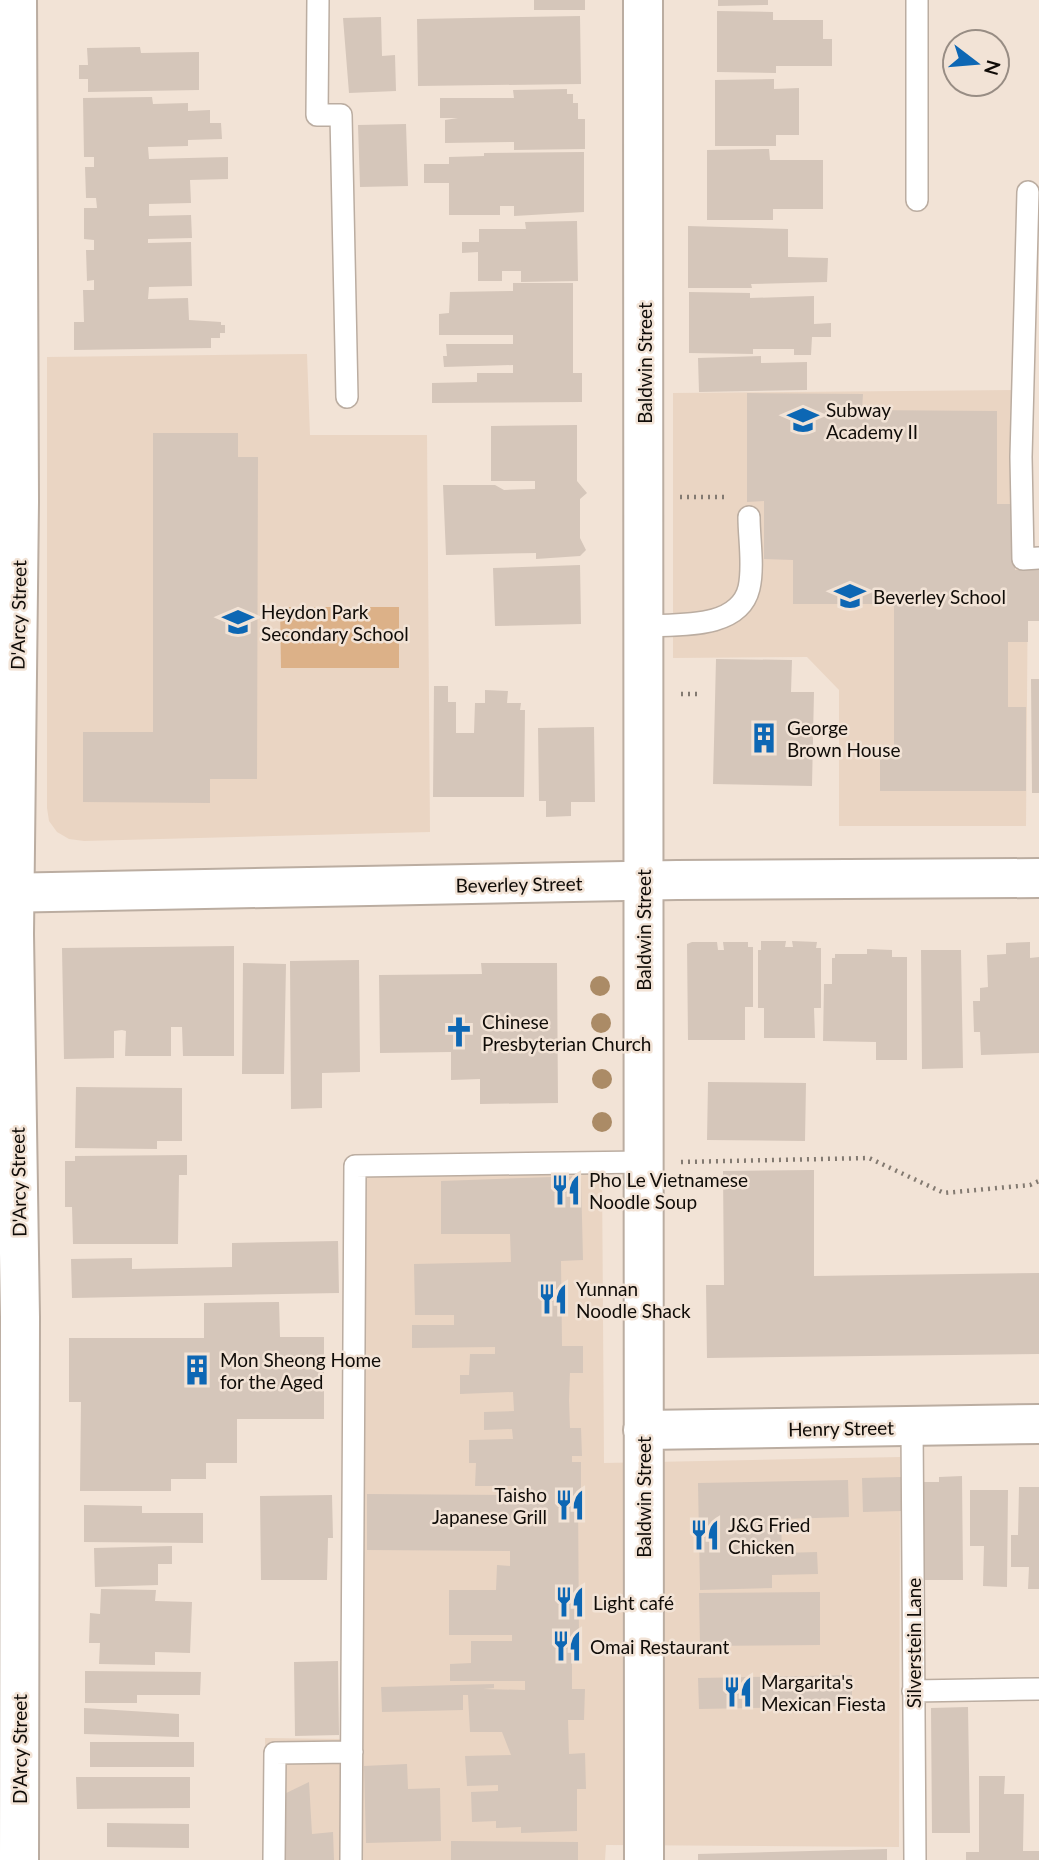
<svg xmlns="http://www.w3.org/2000/svg" width="1039" height="1860" font-family="Lato,sans-serif">
<rect width="100%" height="100%" fill="#f2e3d6"/>
<path fill="#ead5c3" d="M307 354 310 435H427L430 832 84 841 69 839 57 832 49 821 47 808V357Z
M1015 390V569L1028 570 1026 826H839V690L807 657 673 658V393Z
M602 1169 604 1463 900 1457 899 1847 606 1845 605 1860H267L265 1738 344 1739 343 1173Z"/>
<path fill="#dcb188" d="M280 607H399V668H281Z"/>
<path fill="#d5c6ba" d="M534 0H585V10H534Z
M718 0H768V5L718 6Z
M717 11 773 12V20H823V39H832V66H776V73L717 72Z
M580 16 581 84 418 86 417 19Z
M381 17 382 56 395 55 396 91 349 93 343 18Z
M140 47 141 53 199 52V90L88 92V79H79V65H88L87 48Z
M774 79V89L799 88V135H776V146H715V80Z
M567 89V94H573V103H578V119H585V149L514 150V142L445 143V120L458 118H440V98H514L513 90Z
M152 97 153 104 188 103V111L210 110V123H221L222 139 188 140V146L148 147 149 159 228 157V179L190 180 191 203 149 204V216L191 215 192 238 148 239V243L191 242 192 286 149 287 148 299 188 298 189 320 221 322V325H225V333H220V338H211V348L74 350V322H84L83 290H94V280L87 281 86 250H94V240L84 239V208H97L96 198H86L85 167H94V157H84L83 98Z
M406 124 408 186 360 187 358 125Z
M769 149 770 160H823V209H773V220H707V150Z
M584 152V212L514 216V206H500V215H449V183H424V164H449V157L484 156V153Z
M577 221 578 281 521 282V271H502V281H478V252L462 253V242H479V229H526L525 222Z
M688 226 788 229V257L828 258 827 282 751 284 752 288H688Z
M513 283H573V373H582V402L432 403V383L477 382V373H513V365L444 367 443 356H447L446 344H513V335H439V314L449 313 450 292 513 291Z
M689 292 750 293V298L814 296V324L831 323V337H812L811 355H794V349H753V354L689 353Z
M761 356V363L807 362V390L699 392 698 358Z
M747 393 863 394 862 410 997 411V504H1015V570H1039V621H1028V642H1008V707H1026V791H880V751H894V604H793V560L764 559V501L747 502Z
M577 425V481L587 493 580 499V538L586 550 580 556 536 559V553L446 555 443 485H495L504 490 535 489V481H491V426Z
M153 433H238V457H258L257 779H210V803L83 802V732H153Z
M580 565 581 624 495 626 493 568Z
M716 659 792 660 791 692H814L812 786 713 784Z
M1031 679H1039V793H1032Z
M434 686H448V702H456V733H474L475 703H485V690L508 691 507 703H521L520 710H525L524 797H433Z
M594 727 595 802H571V816L546 817V801H539L538 728Z
M761 941H786L785 947H793L792 941 817 942 816 948H821V1008H814L815 1038H764V1008H758V950H761Z
M692 942H717L718 950H724L723 942H748V947H753V1007H745V1040H688L687 944Z
M1030 942V958L1039 957V1053L981 1055 980 1032H974L973 1001H980V988L988 987 987 955 1006 954V943Z
M234 946V1056H183L182 1027H171V1056H125L126 1031 122 1030 114 1031V1058L64 1059 62 948Z
M867 949 892 950V957H907V1060H876V1042L823 1041 824 984H832V958H835V954H867Z
M921 950H961L963 1068 922 1069Z
M359 960 360 1072 322 1073V1108L291 1109 290 961Z
M243 963 286 964 284 1074H242Z
M481 963H557L558 1103 480 1104V1079L451 1080V1052L380 1053 379 975 482 974Z
M708 1082 806 1083 805 1141 707 1140Z
M76 1087 182 1088V1141H157V1149L75 1148Z
M187 1155V1175H179L178 1244H73L72 1207H65V1161H75V1156Z
M814 1170V1276L1039 1273V1354L707 1358 706 1285H724L723 1171Z
M581 1176 583 1260 561 1261 562 1346H583V1373H570L569 1400 570 1428H581L582 1456H572V1462H581V1495H578L579 1641H572V1689H585L584 1720H568L569 1754 585 1753 586 1789H577V1831L521 1833V1827L496 1828V1821L472 1822 471 1792 498 1791V1785L467 1786 465 1756 511 1755 502 1732H470L468 1695H463V1710L382 1712 381 1687 494 1684V1688L483 1689 525 1690V1681H450V1664L471 1663V1641H512V1635H449V1590H496L497 1565 510 1566V1551L367 1550V1494L515 1495V1486H475L476 1463H469V1440L513 1439 512 1429 484 1430V1412L514 1411 513 1392 460 1394V1375H469L470 1354H495V1347L412 1348V1325H454V1315H415L414 1264 511 1262 510 1234H441V1181Z
M338 1241 339 1293 72 1298 71 1259 132 1258V1269L232 1267V1243Z
M279 1302 280 1337H324V1419H237V1463H206V1479H171V1491H80L81 1402H69V1338H204V1303Z
M962 1476 963 1580H921L920 1482H939V1477Z
M901 1477 902 1511 863 1512 862 1478Z
M848 1480 849 1517 781 1519 782 1553 817 1552 818 1574 772 1575V1588L700 1590 698 1483Z
M1019 1487H1039V1589H1028L1029 1567H1011V1535H1018Z
M970 1490H1008L1007 1587 983 1586 984 1546H970Z
M332 1495 333 1538H328L327 1580H261L260 1496Z
M84 1505 142 1506V1513H203V1543L84 1542Z
M172 1546V1564H158V1585L95 1587 94 1548Z
M101 1589 156 1590 155 1601 192 1602 190 1653 155 1652V1665L99 1664 100 1643H89L90 1613 100 1614Z
M820 1592V1645L700 1646 699 1593Z
M338 1661 339 1735 295 1736 294 1662Z
M85 1671 201 1672 200 1695H137V1703H85Z
M852 1675V1706L699 1709 698 1678Z
M968 1707 970 1833H932L931 1708Z
M84 1708 179 1714V1737L84 1734Z
M90 1742H194V1767H90Z
M407 1764 408 1789 440 1788 441 1841 366 1843 364 1766Z
M979 1776H1005L1004 1794H1024L1023 1851H1039V1860H966V1852H979Z
M76 1777H190V1808L77 1809Z
M309 1782 312 1834 333 1832 334 1860H278V1797Z
M107 1823 189 1824V1848L107 1847Z
M451 1841 578 1842V1860H451Z
M887 1849V1860H698V1854Z"/>
<g fill="none" stroke-linecap="round" stroke-linejoin="round">
<g stroke="#bbada1" stroke-width="24">
<path id="lane" d="M318 0 317 115H341L347 397
M1028 192 1021 457 1023 559 1039 558
M917 200V0
M644 626C677 624 739 630 749 588 754 566 749 539 749 517
M912 1426 915 1860
M913 1691 1039 1689
M274 1860 275 1753 352 1752
M351 1860 355 1166 643 1162"/>
</g>
<g stroke="#bbada1" stroke-width="42">
<path id="street" d="M17 0 19 502 14 934 20 1317 19 1860
M643 0 644 1860
M643 1430 1039 1424"/>
</g>
<g stroke="#bbada1" stroke-width="42">
<path id="secondary" d="M0 893 677 880 1039 878"/>
</g>
<path stroke="#837a71" stroke-width="4.5" stroke-dasharray="2 5" stroke-linecap="butt" d="M680 497H727
M681 694H702
M681 1162 869 1158 944 1193 1030 1185 1039 1181"/>
<use href="#lane" stroke="#fff" stroke-width="21"/>
<use href="#street" stroke="#fff" stroke-width="38"/>
<use href="#secondary" stroke="#fff" stroke-width="38"/>
</g>
<g fill="#ab8b66">
<circle cx="600" cy="986" r="10"/>
<circle cx="601" cy="1023" r="10"/>
<circle cx="602" cy="1079" r="10"/>
<circle cx="602" cy="1122" r="10"/>
</g>
<defs>
<g id="school-bare" transform="scale(2.415)"><path d="M0-5L7-2L0 1L-7-2ZM-4 1L0 2.5L4 1V4Q0 6-4 4Z" fill="#0d67b4" stroke="#f2e3d6" stroke-width="2.5" paint-order="stroke"/></g>
<g id="building-bare" transform="scale(2.415)"><path d="M-4-6H4V6H1V3H-1V6H-4ZM-2.5-4.3h1.7v1.8h-1.7ZM.8-4.3h1.7v1.8H.8ZM-2.5-1h1.7V.8h-1.7ZM.8-1h1.7V.8H.8Z" fill="#0d67b4" stroke="#f2e3d6" stroke-width="2.5" paint-order="stroke"/></g>
<g id="church-bare" transform="scale(2.415)"><path d="M-1.2-6h2.4v3.5h3.3v2.4h-3.3V6h-2.4V-.1h-3.3v-2.4h3.3Z" fill="#0d67b4" stroke="#f2e3d6" stroke-width="2.5" paint-order="stroke"/></g>
<g id="restaurant-bare" transform="scale(2.415)"><path d="M-5-6h1v4h1v-4h1v4h1v-4h1v5L-1.5 .5V6h-2V.5L-5-1ZM5-6V6H3V1.5H1.5Q1.5-4 5-6Z" fill="#0d67b4" stroke="#f2e3d6" stroke-width="2.5" paint-order="stroke"/></g>
</defs>
<g fill-rule="evenodd">
<use href="#school-bare" x="803" y="420"/>
<use href="#school-bare" x="850" y="596"/>
<use href="#school-bare" x="238" y="622"/>
<use href="#building-bare" x="764" y="738"/>
<use href="#church-bare" x="459" y="1032"/>
<use href="#restaurant-bare" x="566" y="1190"/>
<use href="#restaurant-bare" x="553" y="1299"/>
<use href="#building-bare" x="197" y="1370"/>
<use href="#restaurant-bare" x="570" y="1505"/>
<use href="#restaurant-bare" x="705" y="1535"/>
<use href="#restaurant-bare" x="570" y="1602"/>
<use href="#restaurant-bare" x="567" y="1646"/>
<use href="#restaurant-bare" x="738" y="1692"/>
</g>
<g text-anchor="middle" dominant-baseline="central" stroke-width="5" stroke-linejoin="round" paint-order="stroke">
<g font-size="19" fill="#100c08" stroke="#f2e3d6">
<text transform="translate(644 363) rotate(-90)">Baldwin Street</text>
<text transform="translate(18 615) rotate(-89)">D'Arcy Street</text>
<text transform="translate(519 884) rotate(-1)">Beverley Street</text>
<text transform="translate(643 930) rotate(-90)">Baldwin Street</text>
<text transform="translate(18 1182) rotate(-91)">D'Arcy Street</text>
<text transform="translate(841 1428) rotate(-1)">Henry Street</text>
<text transform="translate(643 1497) rotate(-90)">Baldwin Street</text>
<text transform="translate(913 1643) rotate(-90)">Silverstein Lane</text>
<text transform="translate(19 1749) rotate(-90)">D'Arcy Street</text>
</g>
<g font-size="19" fill="#100c08" stroke="#f2e3d6" text-anchor="start">
<text x="826" y="409">Subway<tspan x="826" dy="22">Academy II</tspan></text>
<text x="873" y="596">Beverley School</text>
<text x="261" y="611">Heydon Park<tspan x="261" dy="22">Secondary School</tspan></text>
<text x="787" y="727">George<tspan x="787" dy="22">Brown House</tspan></text>
<text x="482" y="1021">Chinese<tspan x="482" dy="22">Presbyterian Church</tspan></text>
<text x="589" y="1179">Pho Le Vietnamese<tspan x="589" dy="22">Noodle Soup</tspan></text>
<text x="576" y="1288">Yunnan<tspan x="576" dy="22">Noodle Shack</tspan></text>
<text x="220" y="1359">Mon Sheong Home<tspan x="220" dy="22">for the Aged</tspan></text>
<text x="547" y="1494" text-anchor="end">Taisho<tspan x="547" dy="22">Japanese Grill</tspan></text>
<text x="728" y="1524">J&amp;G Fried<tspan x="728" dy="22">Chicken</tspan></text>
<text x="593" y="1602">Light café</text>
<text x="590" y="1646">Omai Restaurant</text>
<text x="761" y="1681">Margarita's<tspan x="761" dy="22">Mexican Fiesta</tspan></text>
</g>
</g>
<g transform="translate(976 63) rotate(106)"><circle r="33" fill="#f2e3d6" stroke="#988d84" stroke-width="2"/>
<path d="M0-5L12 26L0 18L-12 26Z" fill="#0d67b4"/>
<text y="-10" font-size="19" font-weight="bold" text-anchor="middle" fill="#100c08">N</text>
</g>
</svg>
